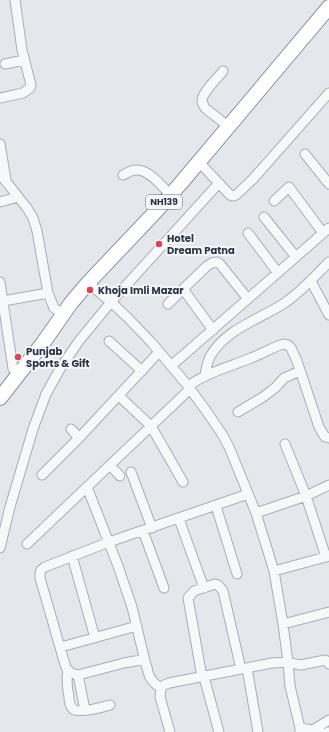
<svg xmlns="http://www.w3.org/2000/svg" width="329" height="732" font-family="Poppins,sans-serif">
<rect width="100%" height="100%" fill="#e4e7ec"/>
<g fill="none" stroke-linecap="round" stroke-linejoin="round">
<g stroke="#a9aeb7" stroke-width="11">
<path id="minor" d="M5 64 24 60
M223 71C218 78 201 93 202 102 203 104 204 106 205 108L229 127
M0 98 23 93 30 88 31 85 22 50 15 0
M0 144 6 180
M305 154 329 184
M199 162 230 195 233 196 236 195 253 179 329 93
M0 174 27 208 33 218 37 231 48 293 54 308 57 310 64 314
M123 175C127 173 131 170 136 170 147 169 158 182 165 189
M274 201 289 187 323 233
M0 202 18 197
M264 217 296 257
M248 233 278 273
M311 281 329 315
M0 282 13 369
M88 283 111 302 127 317 152 343 188 386 207 412 222 434 229 447 256 513 274 571 283 624 288 662 290 686 300 728V732
M3 301 48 293
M168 304 183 289
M213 330 183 289 207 266 212 263 217 262 220 264 248 299
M109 341 142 371
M171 366 329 228
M205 376C206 369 207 361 211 355 227 328 261 319 286 302 302 291 315 276 329 262
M188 386C208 372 229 367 251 358 261 354 270 349 280 345L284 344 288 345 291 348 297 361 319 427 325 437 329 438
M119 396 151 426 183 482
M238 412 263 397 271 391 276 387 284 378 300 371
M71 429 79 438
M285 444 306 496 326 557
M110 465 120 476
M131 472 152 528
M42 475 79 438 159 352
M87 487 118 566 132 607 145 661
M216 506 237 574
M256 513 306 496 329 485
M179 519 204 588
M143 531 164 588
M27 544 190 389
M0 548 10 507 33 429 46 394 61 367 79 341 111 302 219 183
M72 556 95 638
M274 571 329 556
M283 624 329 612
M61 647 137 626
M247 668 258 732
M68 671C66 680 67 687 69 697 69 701 70 706 73 709 79 714 103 707 110 705
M78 675 85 710
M202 677 188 598 194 591 215 584 218 585 223 591 241 669
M204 677 219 732
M161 688C154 684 150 680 148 672 147 667 147 664 143 660L135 661 124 663 78 675 71 673 66 668 40 578V574L41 570 45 567 109 542 248 494
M300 728 313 730 321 732
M313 730 329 720
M170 732 160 697 161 688 164 685 169 683 272 663 288 662 295 664 301 665 325 660 327 661 329 664
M328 732H329"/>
</g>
<g stroke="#8b94a3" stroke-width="16">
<path id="highway" d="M0 398 43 343 71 303 88 283 159 208 181 183 329 7"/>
</g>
<use href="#minor" stroke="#f7f8fa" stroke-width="9"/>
<use href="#highway" stroke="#fff" stroke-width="14"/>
</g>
<g fill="#d1495b" stroke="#f4f6f9" stroke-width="1.5">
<circle cx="159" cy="244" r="4"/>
<circle cx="90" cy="290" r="4"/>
<circle cx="18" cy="357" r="4"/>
</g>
<g text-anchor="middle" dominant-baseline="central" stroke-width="4" stroke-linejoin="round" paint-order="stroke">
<rect fill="#f4f6f9" stroke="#676e7b" stroke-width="1" x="146" y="195" width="36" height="14" rx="3"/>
<g font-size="9" font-weight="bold" fill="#2b3445">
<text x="164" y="202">NH139</text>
</g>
<g font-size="10" font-weight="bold" fill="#2b3445" stroke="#f4f6f9" text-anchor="start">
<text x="167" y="238">Hotel<tspan x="167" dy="12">Dream Patna</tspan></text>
<text x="98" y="290">Khoja Imli Mazar</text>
<text x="26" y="351">Punjab<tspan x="26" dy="12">Sports &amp; Gift</tspan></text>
</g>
</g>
</svg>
